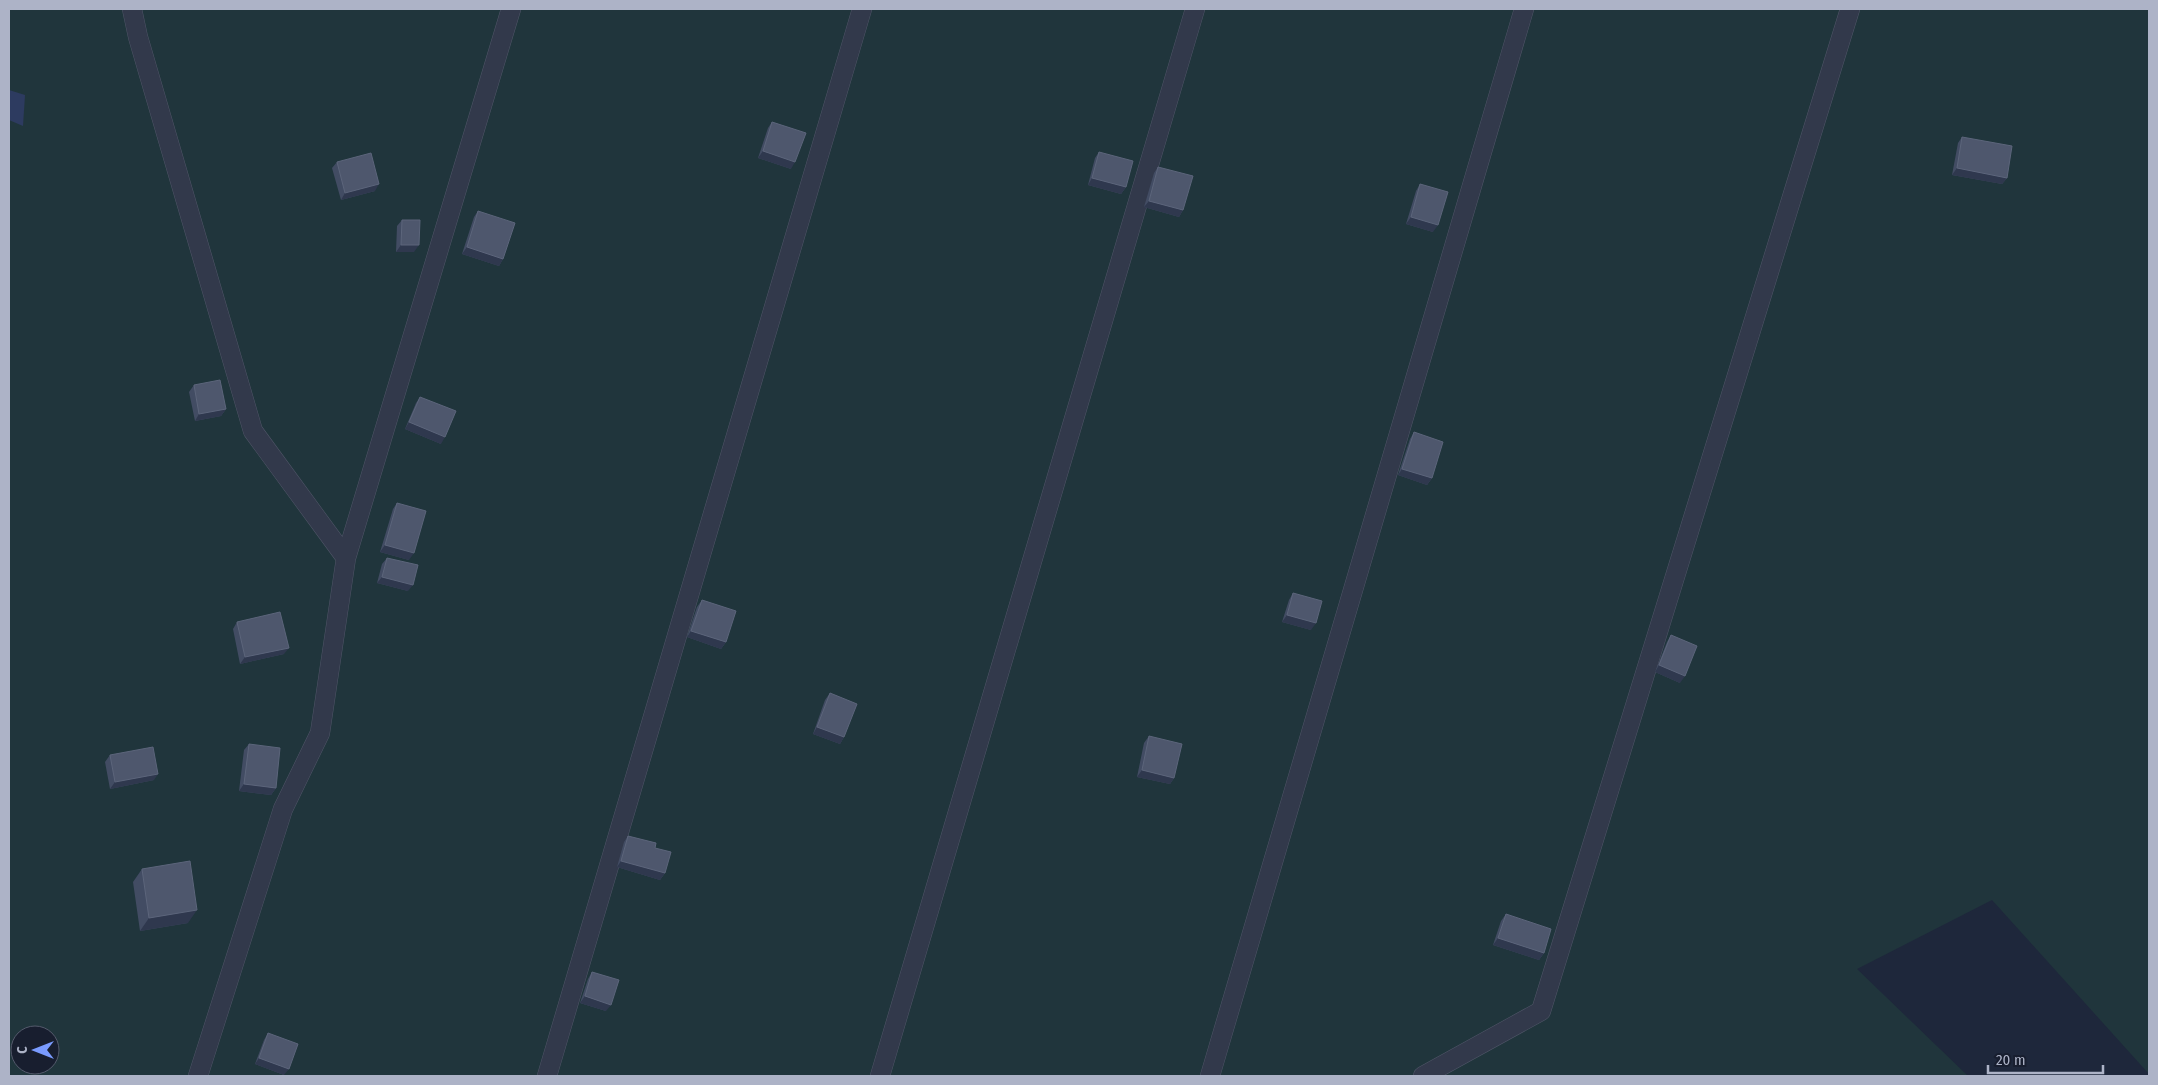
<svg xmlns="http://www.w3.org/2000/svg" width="2158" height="1085" font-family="'Fira Sans Condensed',sans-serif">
<rect width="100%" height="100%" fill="#1e273b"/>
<path fill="#20353c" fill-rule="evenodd" d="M9 9H2149V1074L1992 900 1857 969 1968 1076H9ZM20 1035H50V1065H20Z"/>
<path fill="#2d3b60" d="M9 90 25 95 23 126 9 120Z"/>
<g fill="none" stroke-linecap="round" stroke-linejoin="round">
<g stroke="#505668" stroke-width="20">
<path id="service" d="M132 9 138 37 253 431 346 558
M198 1076 283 809 320 733 346 558 511 9
M547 1076 862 9
M880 1076 1195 9
M1210 1076 1524 9
M1423 1076 1541 1011 1850 9"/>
</g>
<use href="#service" stroke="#32394b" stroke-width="19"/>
</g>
<path fill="#424c63" d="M772 122 791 169 758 158 768 128Z
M1962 137 2007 178 2002 184 1952 175 1958 143Z
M1099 152 1126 187 1121 194 1088 185 1095 158Z
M337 162 375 191 341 200 332 168Z
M1158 167 1183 210 1179 217 1144 207 1154 173Z
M1420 184 1433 232 1406 224 1416 191Z
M478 211 503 259 499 266 462 254 474 217Z
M402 220 414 252H396L397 226Z
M194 385 226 409 221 416 195 421 189 392Z
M420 397 441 444 405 429 416 403Z
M1414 432 1432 478 1427 485 1398 475 1410 439Z
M397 503 409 560 380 552 393 509Z
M387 558 408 591 377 583 382 564Z
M1293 593 1311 630 1282 622 1289 600Z
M702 600 726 642 721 649 687 637 697 607Z
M237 622 284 654 240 664 233 629Z
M1671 635 1680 683 1655 672 1667 642Z
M830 693 844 737 840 744 813 734 825 700Z
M1149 736 1174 778 1170 784 1137 777 1144 743Z
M249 744 276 788 271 795 239 791 244 750Z
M110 755 154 780 110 789 105 762Z
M628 836 655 848 665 873 660 880 617 867 624 842Z
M142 869 188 923 140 931 133 882Z
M1506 914 1544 953 1539 960 1493 945 1501 921Z
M592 972 606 1011 580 1003 588 979Z
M268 1033 284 1075 255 1064 264 1040Z"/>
<path fill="#2f384e" d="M763 151 795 162 791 169 758 158Z
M1957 168 2007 178 2002 184 1952 175Z
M1092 178 1126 187 1121 194 1088 185Z
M379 184 375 191 341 200 345 193Z
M1149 201 1183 210 1179 217 1144 207Z
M1411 217 1438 225 1433 232 1406 224Z
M401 245H419L414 252H396Z
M467 247 503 259 499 266 462 254Z
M226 409 221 416 195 421 199 414Z
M409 422 445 437 441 444 405 429Z
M1402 469 1432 478 1427 485 1398 475Z
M385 545 414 553 409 560 380 552Z
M382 577 413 585 408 591 377 583Z
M1287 615 1316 623 1311 630 1282 622Z
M691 631 726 642 721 649 687 637Z
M289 648 284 654 240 664 245 657Z
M1659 665 1685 676 1680 683 1655 672Z
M817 727 844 737 840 744 813 734Z
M1142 770 1174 778 1170 784 1137 777Z
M158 774 154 780 110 789 115 782Z
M244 784 276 788 271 795 239 791Z
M621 861 665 873 660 880 617 867Z
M197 910 188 923 140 931 149 918Z
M1498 938 1544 953 1539 960 1493 945Z
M585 996 611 1005 606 1011 580 1003Z
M259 1058 289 1069 284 1075 255 1064Z"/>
<path fill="#4e576d" stroke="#5c657b" d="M772 122 806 133 795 162 763 151Z
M1962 137 2012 146 2007 178 1957 168Z
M1099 152 1133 161 1126 187 1092 178Z
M371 153 379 184 345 193 337 162Z
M1158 167 1193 176 1183 210 1149 201Z
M1420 184 1448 192 1438 225 1411 217Z
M478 211 515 223 503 259 467 247Z
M402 220H420L419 245H401Z
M220 380 226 409 199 414 194 385Z
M420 397 456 411 445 437 409 422Z
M1414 432 1443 442 1432 478 1402 469Z
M397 503 426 511 414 553 385 545Z
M387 558 418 565 413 585 382 577Z
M1293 593 1322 601 1316 623 1287 615Z
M702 600 736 611 726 642 691 631Z
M280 612 289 648 245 657 237 622Z
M1671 635 1697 646 1685 676 1659 665Z
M830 693 857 704 844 737 817 727Z
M1149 736 1182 744 1174 778 1142 770Z
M249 744 280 748 276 788 244 784Z
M153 747 158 774 115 782 110 755Z
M628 836 656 843 655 848 671 852 665 873 621 861Z
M190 861 197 910 149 918 142 869Z
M1506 914 1551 929 1544 953 1498 938Z
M592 972 619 980 611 1005 585 996Z
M268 1033 298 1044 289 1069 259 1058Z"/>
<rect width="2158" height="1085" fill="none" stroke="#adb3c7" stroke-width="20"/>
<g transform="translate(35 1050) rotate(270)"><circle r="24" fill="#181e2f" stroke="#545a6c"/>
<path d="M0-4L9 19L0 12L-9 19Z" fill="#7a9bff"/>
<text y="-8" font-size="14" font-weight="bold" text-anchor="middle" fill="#adb3c7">С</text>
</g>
<path d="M1988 1065v8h115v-8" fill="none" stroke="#adb3c7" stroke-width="2.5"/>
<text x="1996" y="1065" font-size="15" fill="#adb3c7" stroke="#181e2f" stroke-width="4" paint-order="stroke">20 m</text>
</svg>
